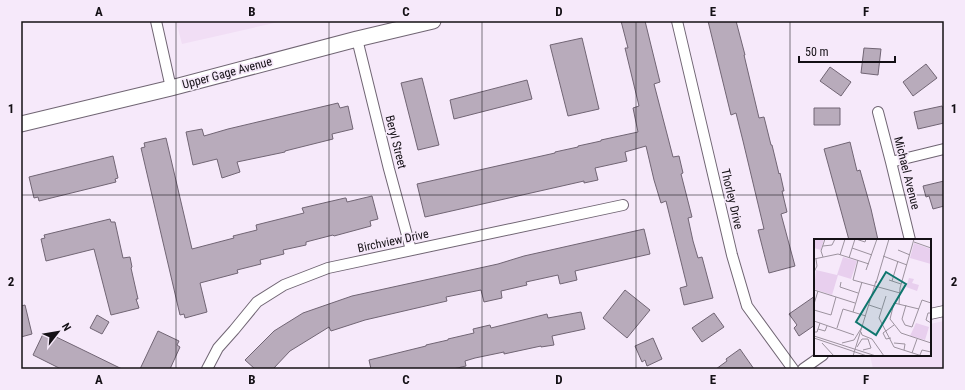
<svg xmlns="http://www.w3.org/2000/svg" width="965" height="390" font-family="'Roboto Condensed',sans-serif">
<rect width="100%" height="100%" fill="#f6e9fa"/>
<path fill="#f1def5" d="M176 21H283L182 44Z
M944 321V369H873L870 355H930V324Z"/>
<path fill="#b8abbb" stroke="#716574" d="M621 21H645L660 82 654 84 673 157 679 156 683 173 681 174 692 217 688 218 693 241 698 258 702 257 713 298 684 305 680 288 687 286 666 201 661 203 654 180 646 146 625 152 627 161 595 168 598 180 584 183V181L425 217 417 184 555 153V152L578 147V146L601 141V140L638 132 633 108 639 106 625 48H628Z
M708 21H736L745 55H744L759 118 764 117 771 145H772L779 174 780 173 784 191H782L787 212 781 214 795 266 769 273 758 230 764 229 743 141 736 113 731 115Z
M582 38 599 109 568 116 550 45Z
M864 48 881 49 878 75 861 73Z
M926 64 937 78 913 96 903 82Z
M830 67 851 82 841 96 820 81Z
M422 78 439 145 418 150 401 83Z
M527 80 532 99 454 119 450 100Z
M338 103 340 108 348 106 353 129 332 134 333 139 285 151V152L237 162 240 172 222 178 217 159 193 165 186 132 202 129 204 136 228 129Z
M942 106 944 112V123L918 129 914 112Z
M814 108H840V125H814Z
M166 138 192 249 234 238 233 236 257 230 256 225 304 213 302 208 345 198H346L347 202 372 196 378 219 370 221 371 226 334 236 333 235 306 242V245L283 250 284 254 260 260 261 264 237 270 238 273 200 283 207 312 185 318 184 314 180 315 141 148 145 147 144 143Z
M850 142 857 171 860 170 871 209 878 240H849L824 149Z
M113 156 118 178 115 179 116 182 39 201 38 197 34 198 29 177Z
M944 181V206L933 209 929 196 926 197 923 186Z
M110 219 111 222H115L123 258 130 257 132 267 131 268 138 299H136L139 308 111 315 94 249 46 261 41 239 45 238 44 235Z
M644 229 650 254 575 271 577 280 560 284 558 275 526 282 527 285 501 291 502 298 484 302 481 290 446 297 447 301 365 320 331 331 329 327 290 351 273 369H255L245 360 274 331 303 313 352 296 498 264 524 256Z
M625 290 650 310 627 338 603 318Z
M815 296V325L799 336 794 328 797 325 789 314Z
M25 305 32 334 21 337V306Z
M581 312 585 329 552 336 554 345 541 347V346L504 354V352L475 358 465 361 466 366 453 369H371L369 360 426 346V345L448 340V339L474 333 473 329 490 325 491 328 547 314 548 318Z
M714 313 724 327 702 342 692 328Z
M97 315 109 322 102 334 90 328Z
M158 331 179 341 177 345 180 347 170 369H140Z
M48 333 81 349 122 369H61L33 355 43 334 47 336Z
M653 338 662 359 647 366 645 360 642 362 635 346Z
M740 349 754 369H716L727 361 726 359Z"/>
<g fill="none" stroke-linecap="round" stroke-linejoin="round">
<g stroke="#706573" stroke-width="12">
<path id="street" d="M156 21 171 88
M677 21 732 255 747 306 793 369
M357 39 389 169 411 250
M878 112 891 162 910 240
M891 162 944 149
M930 314 944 311
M207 369 218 348 234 330 257 302 284 285 328 268 623 205
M803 369 823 355"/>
</g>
<g stroke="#706573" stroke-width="17">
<path id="secondary" d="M21 124 171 88 357 39 433 21"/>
</g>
<use href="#street" stroke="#fff" stroke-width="10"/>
<use href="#secondary" stroke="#fff" stroke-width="15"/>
</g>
<path fill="none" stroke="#141015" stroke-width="1" stroke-opacity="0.55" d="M176 21V369M329 21V369M482 21V369M636 21V369M790 21V369M21 195H944"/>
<g text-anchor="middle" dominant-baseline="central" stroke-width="3.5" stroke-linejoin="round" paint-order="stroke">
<g font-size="12" fill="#141015" stroke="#f6e9fa">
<text transform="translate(227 73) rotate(-15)">Upper Gage Avenue</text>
<text transform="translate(396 142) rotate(76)">Beryl Street</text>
<text transform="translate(907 173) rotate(76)">Michael Avenue</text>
<text transform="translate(732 199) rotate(77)">Thorley Drive</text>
<text transform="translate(393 241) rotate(-12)">Birchview Drive</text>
</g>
</g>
<g transform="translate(814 239)">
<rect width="117" height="117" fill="#f6e9fa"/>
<path d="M0 0H10L7 11 0 9ZM100 4 117 10V25L96 19ZM29 18 43 22 37 40 24 36 18 56 0 50 2 31 23 36ZM95 39 100 40 98 44 105 46 103 52 92 48ZM102 84 115 88 111 101 96 97Z" fill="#e8cfee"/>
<path fill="none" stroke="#9c929e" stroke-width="1" d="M42 0 51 3 52 0M100 3 117 9M9 7 18 6 21 0M38 9 58 16M84 11 96 16M26 16 31 0M69 17 93 26M9 18 7 12 11 0M35 19 41 0M0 20 24 15 55 25M44 21 39 41 86 54M52 31 63 0M0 33 3 27 2 20M75 41 87 45M78 42 84 22M27 43 26 48 44 54M62 44 75 0M0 51 41 64M72 57 65 79 80 108 108 117M0 65 4 52M85 65 86 49 100 0M55 66 67 70M92 66 88 80 91 86 98 88 108 61 117 64M105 70 80 64 76 80 87 94 117 104M0 71 17 76 22 58M39 73 48 43M117 74H114L112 81 117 84M0 82 40 96M23 89 29 70 52 77M4 90 11 92 13 87M0 93H3L6 84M47 93 48 96 58 100 70 117M0 97 62 117M0 99 53 117M77 99 72 100 69 94 80 86M8 104 20 117M28 104 40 101 48 88M80 104 91 105 90 111M43 108 48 100H54L57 109 49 111M98 114 103 100M106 116 108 111 117 113M39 117 62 42"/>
<path fill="#0f766e" fill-opacity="0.15" stroke="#0f766e" stroke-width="2" d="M72 33 92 45 62 96 42 83Z"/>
<rect width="117" height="117" fill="none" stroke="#141015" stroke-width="2"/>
</g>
<rect width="965" height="390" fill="none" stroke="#f6e9fa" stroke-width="44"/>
<g transform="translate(58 332) rotate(59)" stroke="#f6e9fa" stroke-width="3" paint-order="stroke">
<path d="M0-3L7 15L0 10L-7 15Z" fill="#141015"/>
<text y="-6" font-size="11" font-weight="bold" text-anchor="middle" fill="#141015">N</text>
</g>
<path d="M799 56v6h96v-6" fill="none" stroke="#141015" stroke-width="2"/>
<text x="805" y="56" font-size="12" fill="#141015" stroke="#f6e9fa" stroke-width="3" paint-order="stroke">50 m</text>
<rect x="22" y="22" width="921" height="346" fill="none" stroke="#141015" stroke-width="1.5"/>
<g font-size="13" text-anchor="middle" font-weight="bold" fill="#141015">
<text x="99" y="16">A</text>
<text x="252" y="16">B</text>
<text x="406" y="16">C</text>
<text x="559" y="16">D</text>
<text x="713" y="16">E</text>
<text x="866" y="16">F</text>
<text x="11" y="113">1</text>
<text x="954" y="113">1</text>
<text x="11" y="286">2</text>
<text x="954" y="286">2</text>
<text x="99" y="384">A</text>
<text x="252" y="384">B</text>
<text x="406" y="384">C</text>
<text x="559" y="384">D</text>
<text x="713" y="384">E</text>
<text x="866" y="384">F</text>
</g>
</svg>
